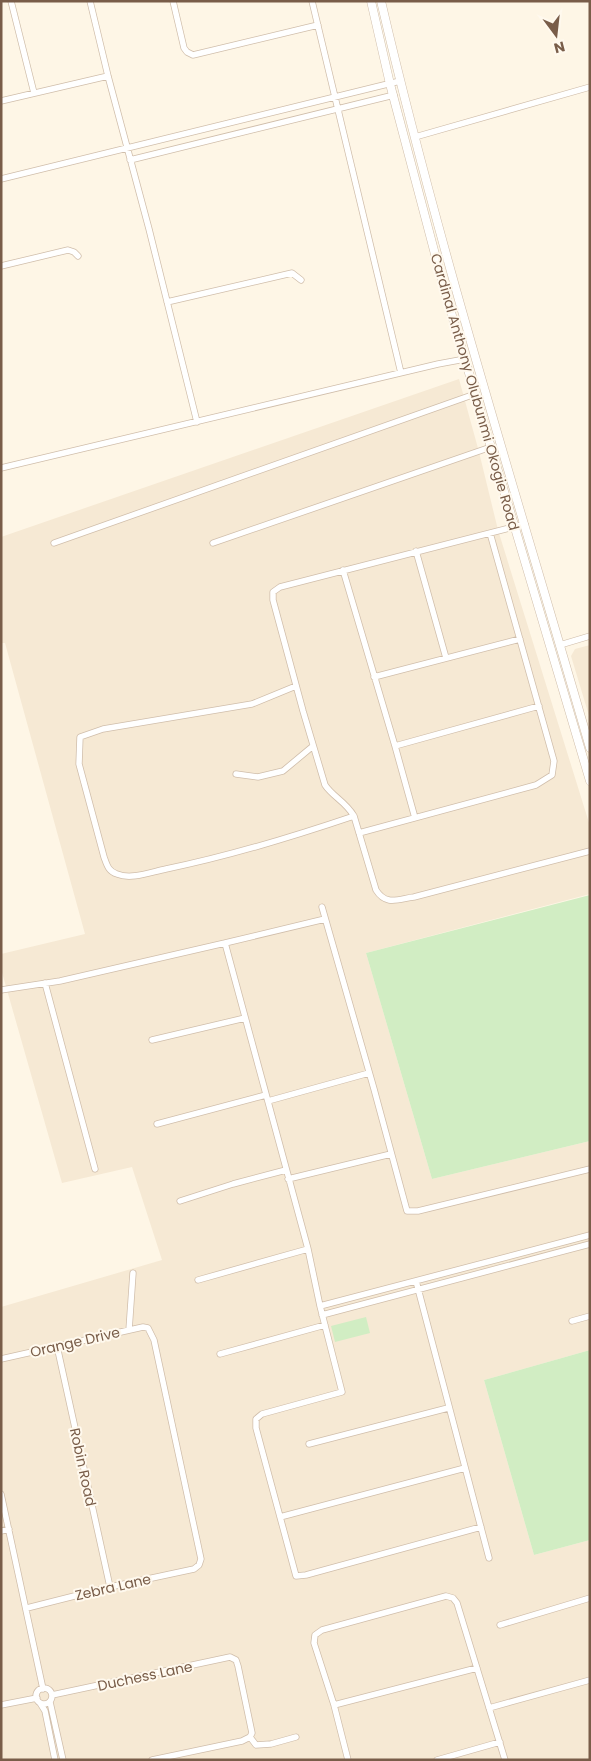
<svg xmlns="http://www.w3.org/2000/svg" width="591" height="1761" font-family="Poppins,sans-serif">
<rect width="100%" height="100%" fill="#fef6e6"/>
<path fill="#f6e9d4" d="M459 379 479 452 498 530 590 826V894L366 953 432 1179 590 1141V1350L484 1380 534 1555 590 1540V1760H1V1307L162 1260 132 1167 62 1183 1 969V954L85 934 5 643H1V537Z
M590 645V719L571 656 575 649Z"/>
<path fill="#d1edc3" d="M590 895V1141L432 1179 366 953Z
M366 1317 370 1333 335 1342 331 1326Z
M590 1350V1540L534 1555 484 1380Z"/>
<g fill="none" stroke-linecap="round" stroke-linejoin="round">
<g stroke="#d0beab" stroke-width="7">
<path id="minor" d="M11 1 34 93
M90 1 108 76 149 229 197 422
M173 1 184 48 187 52 193 55 318 25
M312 1 401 373
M1 101 108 76
M415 137 590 87
M130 160 394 95
M1 179 400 81
M1 266 68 250 74 252 78 256
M167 302 292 273 301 280
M1 468 438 364 465 359
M525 524 280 587 273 592V600L303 711 325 785C333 797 345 801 354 816L376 890C386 906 398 899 414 897L590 851
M54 543 475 394
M213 543 491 447
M416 551 446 658
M343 570 395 746 415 818
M560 645 590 636
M374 677 520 639
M296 686 252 704 103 729 80 737 79 764 104 857C107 865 108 871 117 874 131 880 151 872 166 869 230 856 292 837 354 816
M395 746 539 706
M236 774 258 777 283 771 313 746
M359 833 536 785 552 775 554 761 490 533
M322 907 374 1089 407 1211H418L590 1169
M225 943 325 919
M45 983 95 1169
M1 990 60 981 225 943 308 1249 320 1306 342 1392 262 1414 256 1419V1428L296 1576 306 1575 481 1527
M152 1040 245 1018
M268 1101 369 1073
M157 1124 266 1095
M288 1179 391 1154
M180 1201 233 1184 286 1170
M198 1280 308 1249
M416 1281 489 1558
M320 1306 590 1235
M322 1315 590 1244
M572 1321 590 1316
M129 1330 133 1273
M57 1346 110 1587
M220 1354 325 1325
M1 1359 143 1327 148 1328 154 1340 201 1559 199 1565 194 1569 110 1587 27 1608
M309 1444 448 1408
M1 1494 43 1689
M280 1517 465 1468
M1 1531 9 1529
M500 1625 590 1598
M36 1696a8 8 0 1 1 16 0a8 8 0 1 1-16 0Z
M52 1695 230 1657 236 1660 238 1666 252 1733 250 1737 256 1745 271 1744 296 1737
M50 1702 63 1760
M40 1703 45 1711 55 1760
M1 1705 37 1698
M334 1705 477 1668
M489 1708 590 1680
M152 1760 242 1741 250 1737
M348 1760 334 1705 314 1643 315 1635 322 1630 446 1596 453 1598 457 1603 505 1760
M437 1760 500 1742"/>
</g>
<g stroke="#d0beab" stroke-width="9">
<path id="tertiary" d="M371 1 390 84 445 292 590 781
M381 1C440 253 518 500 590 748"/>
</g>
<use href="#minor" stroke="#fff" stroke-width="5.5"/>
<use href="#tertiary" stroke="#fff" stroke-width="8"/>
</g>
<g text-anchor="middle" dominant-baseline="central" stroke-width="4" stroke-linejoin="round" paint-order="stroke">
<g font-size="14" fill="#795d49" stroke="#fff9ee">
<text transform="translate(475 392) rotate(74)">Cardinal Anthony Olubunmi Okogie Road</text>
<text transform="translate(75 1342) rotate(-13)">Orange Drive</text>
<text transform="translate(83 1467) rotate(78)">Robin Road</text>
<text transform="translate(113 1587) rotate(-13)">Zebra Lane</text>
<text transform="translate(145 1676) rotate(-12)">Duchess Lane</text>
</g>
</g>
<rect width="591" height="1761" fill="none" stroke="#795d49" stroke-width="5"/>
<g transform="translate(556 35) rotate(165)" stroke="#fff9ee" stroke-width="4" paint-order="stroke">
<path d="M0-4L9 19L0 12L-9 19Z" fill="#795d49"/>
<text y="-8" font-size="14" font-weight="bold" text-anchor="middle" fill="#795d49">N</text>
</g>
</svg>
